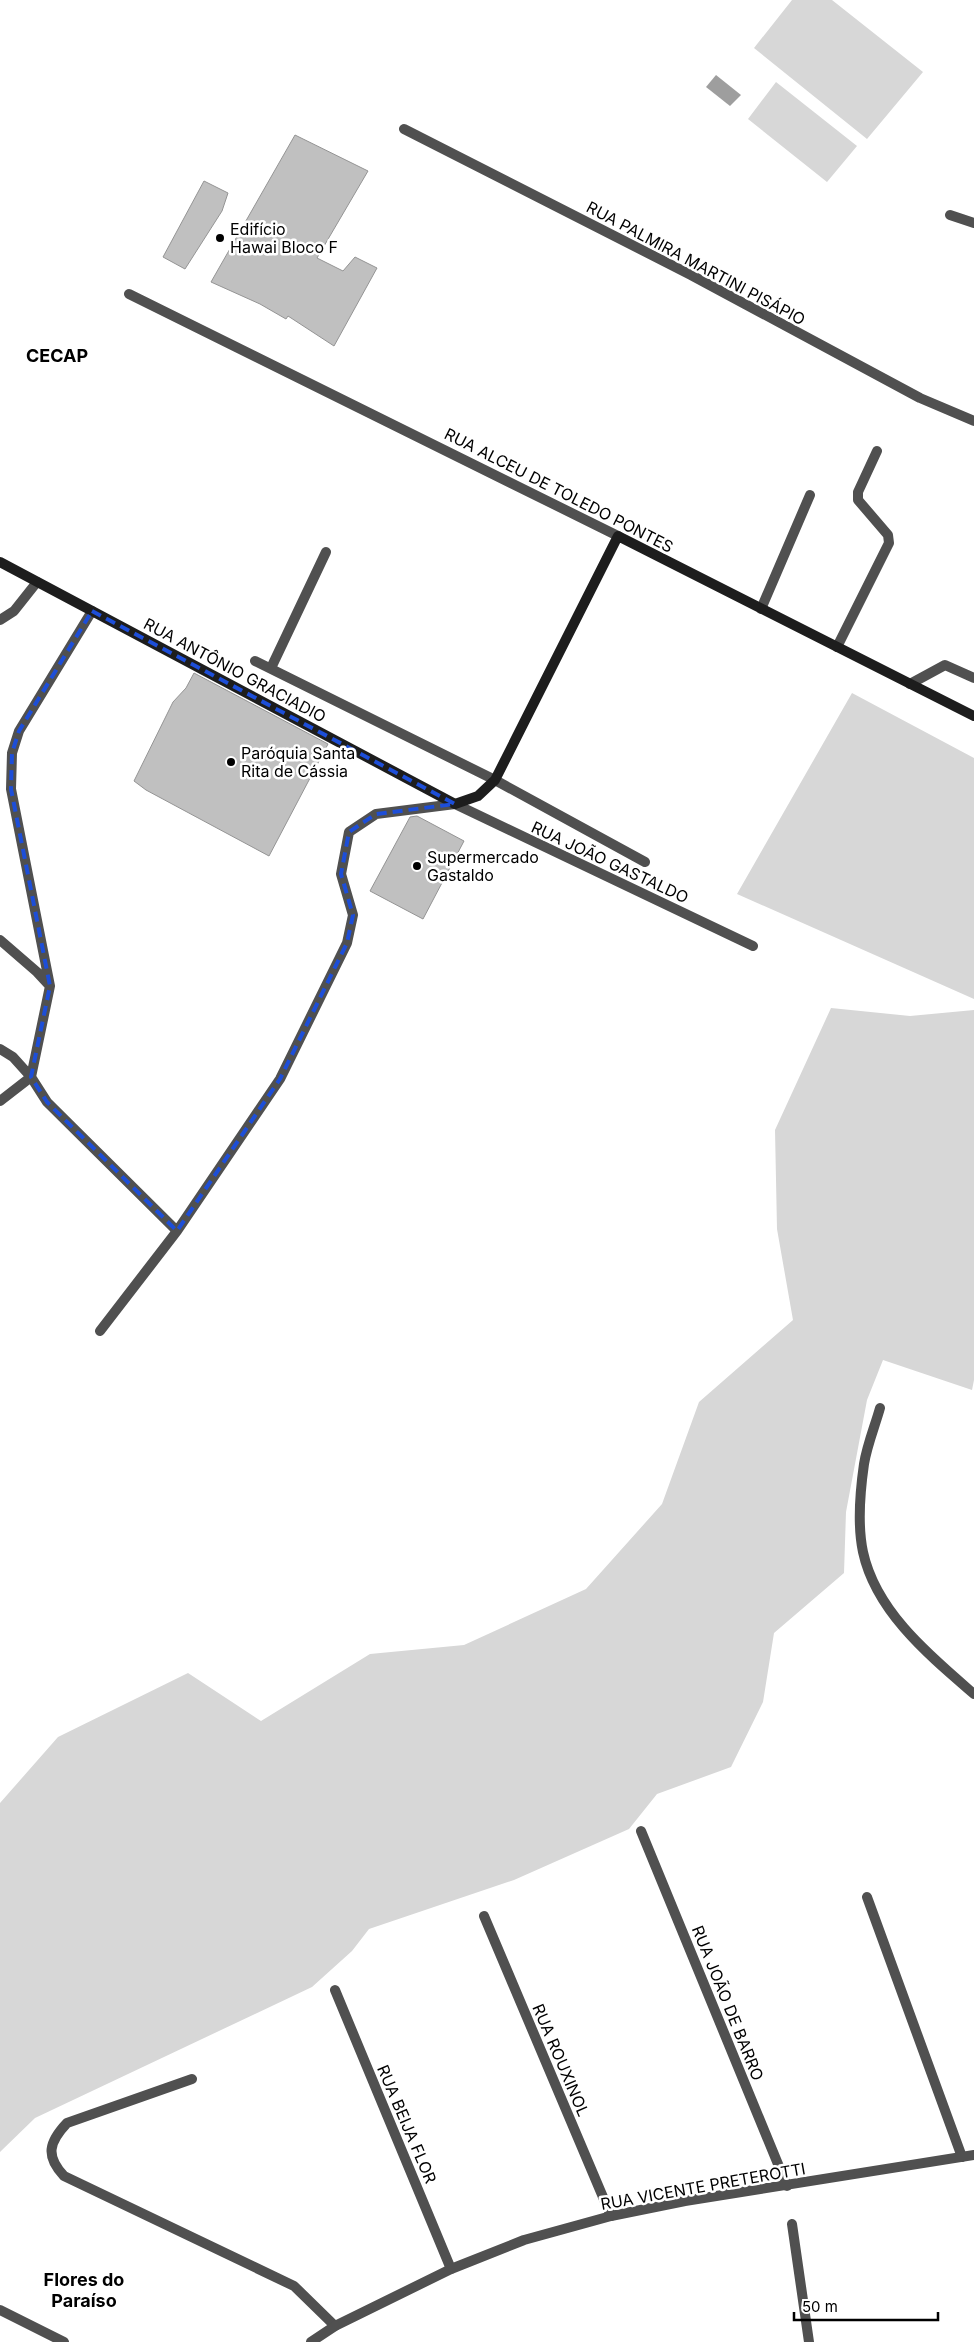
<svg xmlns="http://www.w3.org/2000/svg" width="974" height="2342" font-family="Inter,sans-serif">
<rect width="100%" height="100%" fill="#fff"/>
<path fill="#d7d7d7" d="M792 0H832L923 72 867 139 754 48Z
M776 82 857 146 827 182 748 119Z
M852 693 974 758V999L737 894Z
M831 1008 910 1016 974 1010V1380L972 1390 883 1360 867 1400 846 1512 844 1573 774 1633 763 1702 731 1767 657 1794 629 1829 514 1880 369 1929 352 1951 312 1987 35 2118 0 2152V1803L58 1737 188 1673 261 1721 370 1654 464 1645 586 1589 662 1504 699 1402 793 1320 777 1229 775 1130Z"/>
<path fill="#9e9e9e" d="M716 75 741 95 730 106 706 87Z"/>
<path fill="#c0c0c0" stroke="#949494" d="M295 135 368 171 317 258 343 271 355 257 377 268 334 346 288 316 286 319 260 304 211 282Z
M204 181 228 193 222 211 185 269 163 257Z
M194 673 328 744 269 856 146 790 134 781 173 702 186 688Z
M417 816 464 841 423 919 370 891 410 817Z"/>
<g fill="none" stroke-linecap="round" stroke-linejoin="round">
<path stroke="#505050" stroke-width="10" d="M950 215 974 223
M837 647 889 543 888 535 858 500V492L877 451
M255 661 495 780 645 862
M271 668 326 552
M0 1049 13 1057 31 1077
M867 1897 962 2157"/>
<path stroke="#505050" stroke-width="10" d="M404 129 691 275 920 398 974 421
M129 294 618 536
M761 609 810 495
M0 620 14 611 37 582
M910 684 945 665 974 678
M0 940 37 972 50 986 31 1077 47 1102 177 1231
M50 986 11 789 12 753 19 731 92 611
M0 1101 31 1077
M100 1331 177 1231 280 1079 347 943 353 915 341 874 349 832 376 814 455 804 753 946
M880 1408C875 1426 867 1445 864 1464 860 1492 857 1524 863 1552 876 1612 930 1656 974 1694
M641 1831 787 2186
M484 1916 611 2216
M335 1990 451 2269
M192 2079 67 2123C49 2142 45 2156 64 2176L294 2286 335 2326
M792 2224 809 2342
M0 2310 64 2342"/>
<path stroke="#505050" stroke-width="10" d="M311 2342 335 2326 451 2269 524 2240 611 2216 685 2201 974 2155"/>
<path stroke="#1d1d1d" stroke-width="10" d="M0 562 455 804 478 796 495 780 618 536 974 716"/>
</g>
<path fill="none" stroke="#1d4ed8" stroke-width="4" stroke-dasharray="10 6" stroke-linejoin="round" d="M92 611 455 804 376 814 349 832 341 874 353 915 347 943 280 1079 177 1231 47 1102 31 1077 50 986 11 789 12 753 19 731Z"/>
<g fill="#000" stroke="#fff" stroke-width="2">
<circle cx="220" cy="238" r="5"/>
<circle cx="231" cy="762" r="5"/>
<circle cx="417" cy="866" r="5"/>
</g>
<g text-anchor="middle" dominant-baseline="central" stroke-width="5" stroke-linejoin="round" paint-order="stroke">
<g font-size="16" fill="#000" stroke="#fff" text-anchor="start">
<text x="230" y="229">Edifício<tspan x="230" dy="18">Hawai Bloco F</tspan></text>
<text x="241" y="753">Paróquia Santa<tspan x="241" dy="18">Rita de Cássia</tspan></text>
<text x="427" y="857">Supermercado<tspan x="427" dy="18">Gastaldo</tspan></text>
</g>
<g font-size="16" fill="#000" stroke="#fff">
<text transform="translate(696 263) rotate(28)">RUA PALMIRA MARTINI PISÁPIO</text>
<text transform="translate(559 490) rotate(27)">RUA ALCEU DE TOLEDO PONTES</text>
<text transform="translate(235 670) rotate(28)">RUA ANTÔNIO GRACIADIO</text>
<text transform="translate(610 862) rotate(25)">RUA JOÃO GASTALDO</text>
<text transform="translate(728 2003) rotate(68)">RUA JOÃO DE BARRO</text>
<text transform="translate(561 2060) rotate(67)">RUA ROUXINOL</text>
<text transform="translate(407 2124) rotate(67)">RUA BEIJA FLOR</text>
<text transform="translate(703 2186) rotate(-10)">RUA VICENTE PRETEROTTI</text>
</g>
<g font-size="18" font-weight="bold" fill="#000" stroke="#fff">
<text x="57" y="355">CECAP</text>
<text x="84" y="2279">Flores do<tspan x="84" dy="21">Paraíso</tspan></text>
</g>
</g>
<path d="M794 2312v8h144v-8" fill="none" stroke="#000000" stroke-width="2.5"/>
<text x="802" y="2312" font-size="15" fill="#000000" stroke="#ffffff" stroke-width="4" paint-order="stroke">50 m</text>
</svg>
